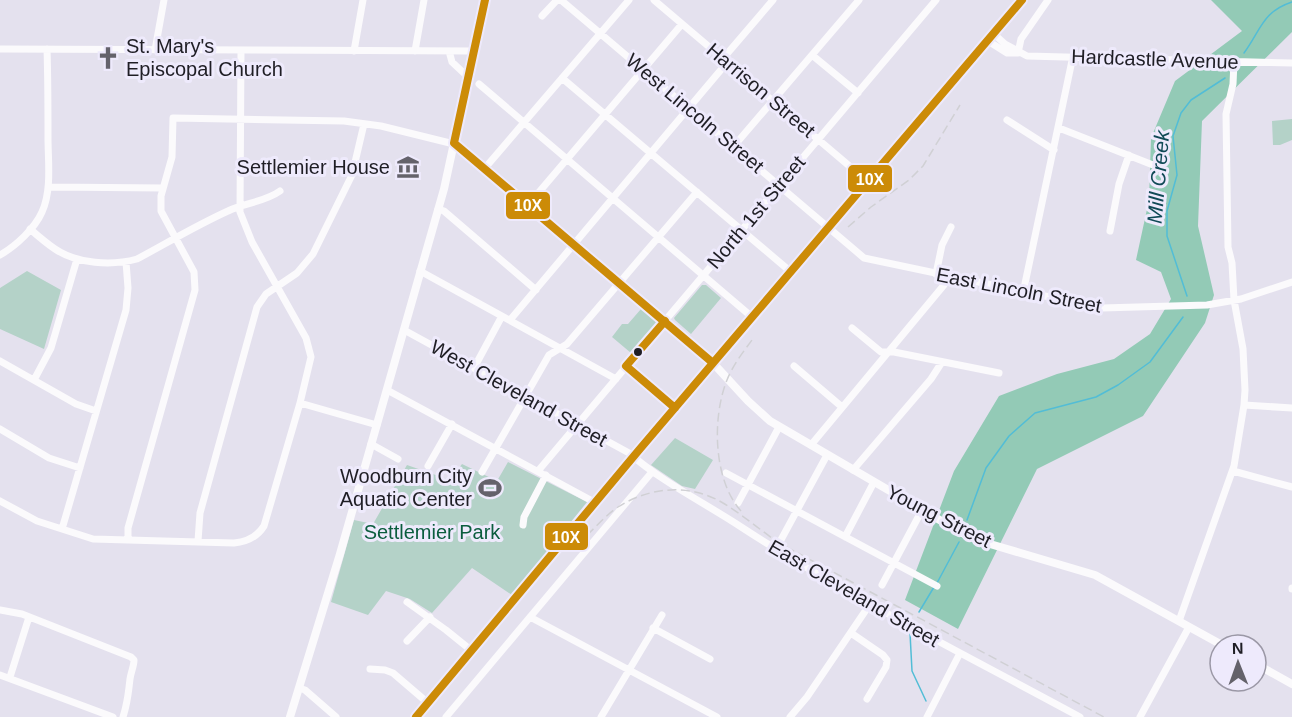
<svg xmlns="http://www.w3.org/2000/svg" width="1292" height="717" font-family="Helvetica,sans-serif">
<rect width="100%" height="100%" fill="#e4e1ee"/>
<path fill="#b4d2c8" d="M1292 119V140L1280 145H1273L1272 121Z
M27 271 61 290 44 349 0 329V288Z
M702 285H706L721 298 691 334 675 320 674 318Z
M641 309 657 323 631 353 612 337 622 324H628Z
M675 438 713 460 695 489 682 486 651 465Z
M508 462 587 502 512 595 472 568 432 613 410 599 386 591 368 615 331 602 354 520 373 524 407 465 450 480 462 464 497 481Z"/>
<path fill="#93cab6" d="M1211 0H1292V32L1202 121 1198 226 1214 295 1205 323 1143 416 1037 469 958 629 905 600 954 471 999 396 1057 374 1114 359 1150 334 1171 299 1161 272 1136 260 1149 200 1151 138 1175 81 1242 31Z"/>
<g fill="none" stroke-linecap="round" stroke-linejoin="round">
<path stroke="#52bdd6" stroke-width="1.5" d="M1244 53C1261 30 1262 12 1292 2
M1187 296 1167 236V211L1177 175 1173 136 1181 113 1191 100 1225 78
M967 520 986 468 1009 436 1035 413 1096 397 1118 385 1150 362 1183 317
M937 583 959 542
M919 612 934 587
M910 633 912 671 926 701"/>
<path stroke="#fbfafc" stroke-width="7" d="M561 0 864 258 1102 308 1207 305 1241 299 1292 282
M654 0 867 181
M542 16 557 0
M994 34 1005 44 1027 56 1292 63
M988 41 1007 53H1018
M0 49 474 51
M155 50 164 0
M354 51 363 0
M415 51 424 0
M449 51 452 62 468 77
M1018 53 1021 39 1048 0
M812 55 858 93
M562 78 791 272
M479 84 752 317
M1007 120 1054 150
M1059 128 1153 165
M734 146 859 0
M485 168 629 0
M48 187 163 188
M528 205 682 24
M438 209 444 211 536 290
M30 229C38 236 46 243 55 249 77 264 112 266 137 259 167 243 197 225 228 211 244 203 265 202 280 191
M1110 231 1119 184 1129 155
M0 255C16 246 35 228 42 212 52 190 48 161 48 138 48 108 48 79 47 49
M420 271 616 379
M936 274 942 245 951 227
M1023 293 1073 56
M510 320 725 65 726 55 773 0
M852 328 881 352H894L999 373
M404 330 629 453C661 481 699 500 735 523 845 595 964 654 1080 717
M0 361 76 404 96 411
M626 366 675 408
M794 366 842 407
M474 368 502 316
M34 380 51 348 77 259
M387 390 596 503
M300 403 377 425
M1244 405 1292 408
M0 429 49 458 80 468
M371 444 398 459
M811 445 944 285 947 276
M428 466 452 424
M853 470 931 379 942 362
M538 471 936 0
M1233 471 1292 487
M482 472 549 355 567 344 697 192
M726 473 937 586
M0 501 37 521 93 539 234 543C247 542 257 537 264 526L300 403 311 357 306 338 252 242 240 212 241 50
M738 503 779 427
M523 525 524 517 546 475
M62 529 126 310 128 288 126 262
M845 537 874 482
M128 539V528L195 290 194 272 161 211V196L172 157 173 118 344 121 381 126 458 145 713 363
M198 541 200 513 257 307 266 294 297 273 313 254 352 175 364 124
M776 549 827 455
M882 585 922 510
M1292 588V589
M407 602 446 630 472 651
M0 610 22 614 131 657 134 660C134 666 131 672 130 679 128 695 128 701 123 717
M530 617 717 717
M1179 621 1234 466 1244 405 1245 390 1243 349 1234 300 1232 263 1228 247 1226 114 1233 84 1234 61
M653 628 710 659
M851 633 883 655 887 660 886 667 867 699
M407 641 430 617
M370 669 385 670 393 673 428 703
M0 675 113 717
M10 677 29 617
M299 688 305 690 336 717
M446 717 652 472
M601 717 662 615
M790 717 807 697 870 604
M927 717 960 653
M1140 717 1189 627"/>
<path stroke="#fbfafc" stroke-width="8" d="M713 363 748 401 770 421 962 533 990 544 1095 575 1222 645
M1256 664 1292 684
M290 717 340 554 444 189 485 0
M416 717 639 450 1022 0"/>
<path stroke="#d0d0d4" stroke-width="1.5" stroke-dasharray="9 4.5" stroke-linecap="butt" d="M848 227 871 207 909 180 923 166 960 105
M741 511C713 480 712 417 727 380 733 365 743 352 752 340
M587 535C597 526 606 515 618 507 649 487 690 483 723 503 743 515 760 530 779 543L1104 717"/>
<g stroke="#eeeafc" stroke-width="12">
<path id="bus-1" d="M485 0 454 143 713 363
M665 321 626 366 675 408
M416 717 639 450 1022 0"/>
</g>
<use href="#bus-1" stroke="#cc8b07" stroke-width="8"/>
</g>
<defs>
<g id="church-bare" transform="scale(1.8)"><path d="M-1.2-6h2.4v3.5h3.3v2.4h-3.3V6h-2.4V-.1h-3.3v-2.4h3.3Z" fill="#64626b" stroke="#eeeafc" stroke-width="2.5" paint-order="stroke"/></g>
<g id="museum-bare" transform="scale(1.8)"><path d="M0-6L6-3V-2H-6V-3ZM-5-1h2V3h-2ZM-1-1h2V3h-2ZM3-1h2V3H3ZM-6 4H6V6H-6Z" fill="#64626b" stroke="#eeeafc" stroke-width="2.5" paint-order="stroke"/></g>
<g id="stadium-bare" transform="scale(1.8)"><path d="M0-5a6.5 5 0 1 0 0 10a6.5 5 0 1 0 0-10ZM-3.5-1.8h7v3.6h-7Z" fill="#64626b" stroke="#eeeafc" stroke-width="2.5" paint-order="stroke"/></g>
</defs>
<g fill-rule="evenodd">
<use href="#church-bare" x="108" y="58"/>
<use href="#museum-bare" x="408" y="167"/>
<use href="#stadium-bare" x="490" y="488"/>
</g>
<circle fill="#1f1e25" stroke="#eeeafc" stroke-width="2" cx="638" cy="352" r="5"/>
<g text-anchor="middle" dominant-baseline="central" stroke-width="6" stroke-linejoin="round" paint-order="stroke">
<g font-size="20" fill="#1f1e25" stroke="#eeeafc" text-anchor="end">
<text x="126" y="46" text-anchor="start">St. Mary's<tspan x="126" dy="23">Episcopal Church</tspan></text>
<text x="390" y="167">Settlemier House</text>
<text x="472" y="476">Woodburn City<tspan x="472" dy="23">Aquatic Center</tspan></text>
</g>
<g font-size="20" fill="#1f1e25" stroke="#eeeafc">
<text transform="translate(1155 59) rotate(2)">Hardcastle Avenue</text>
<text transform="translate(761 90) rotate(40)">Harrison Street</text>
<text transform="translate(695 113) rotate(40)">West Lincoln Street</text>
<text transform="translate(756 212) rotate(-50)">North 1st Street</text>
<text transform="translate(1019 290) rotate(11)">East Lincoln Street</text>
<text transform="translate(519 393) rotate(29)">West Cleveland Street</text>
<text transform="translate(939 516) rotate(27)">Young Street</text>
<text transform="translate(854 593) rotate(30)">East Cleveland Street</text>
</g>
<g font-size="20" fill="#0b5d3e" stroke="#eeeafc">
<text x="432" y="532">Settlemier Park</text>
</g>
<g font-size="21" font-style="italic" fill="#104a56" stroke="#eeeafc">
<text transform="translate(1158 177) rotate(-85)">Mill Creek</text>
</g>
</g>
<g stroke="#eeeafc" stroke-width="2">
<rect x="847" y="164" width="46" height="29" rx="6" fill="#cc8b07"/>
<rect x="505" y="191" width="46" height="29" rx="6" fill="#cc8b07"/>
<rect x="544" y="522" width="45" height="29" rx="6" fill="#cc8b07"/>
</g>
<g font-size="16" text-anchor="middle" font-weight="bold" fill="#fff">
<text x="870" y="185">10X</text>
<text x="528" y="211">10X</text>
<text x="566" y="543">10X</text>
</g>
<g transform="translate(1238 663) rotate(359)"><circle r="28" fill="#eeeafc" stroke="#9b98a6" stroke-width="1.5"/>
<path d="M0-4.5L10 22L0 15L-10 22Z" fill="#64626b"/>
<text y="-9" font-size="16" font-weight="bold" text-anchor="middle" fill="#1f1e25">N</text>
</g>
</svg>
